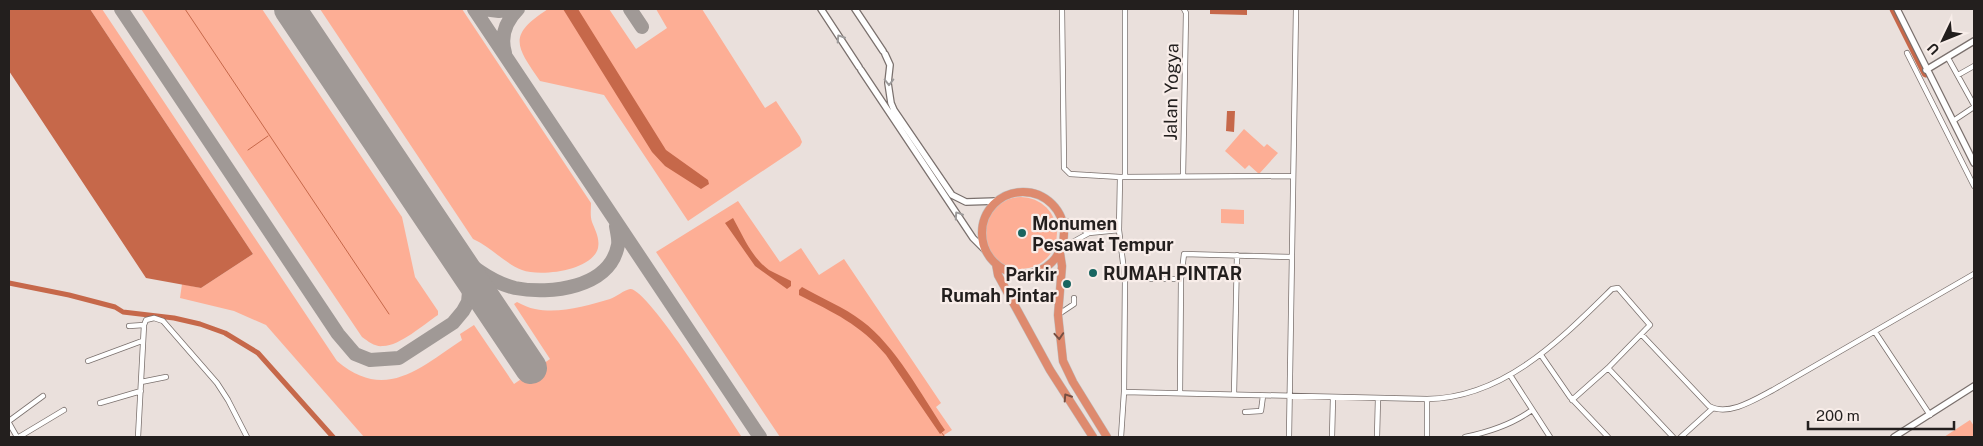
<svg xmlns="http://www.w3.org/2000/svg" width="1983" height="446" font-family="'Public Sans',sans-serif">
<rect width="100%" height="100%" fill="#eae0dc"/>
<path fill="#fdae95" d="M90 9H102L337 361C385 402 420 368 462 340L460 334 474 325 514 384 550 359 514 304 517 302C523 305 529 308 535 309 559 314 587 306 610 299 616 297 624 290 630 289 647 287 729 418 742 437H364L266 325 234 311 180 298 182 284 201 288 253 254Z
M141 9H262L402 217 415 277 438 311V315C424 324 400 346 383 346 375 347 369 342 362 337Z
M320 9H462L591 203C591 209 590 216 592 222 595 230 600 238 598 248 592 271 540 277 522 270 504 263 491 247 473 239Z
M548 9H609L636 49 667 28 656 9H702L765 108 776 101 800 137 802 142 800 146 688 221 604 95 540 81C515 45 508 35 548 9Z
M1244 129 1264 147 1267 144 1278 153 1259 174 1249 165 1245 169 1225 151Z
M985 233a36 36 0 1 1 72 0a36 36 0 1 1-72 0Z
M738 201 780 262 801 248 819 275 844 259 941 403 936 407 952 430 941 437H780L656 252Z
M1221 209 1244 210V224L1221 223Z
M1970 420 1974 426V437H1944Z"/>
<path fill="#c6684a" d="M9 9H90L253 254 201 288 146 278 9 71Z
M563 9H578L666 150 708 180 709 184 701 189 665 166 652 152Z
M1210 9H1247V15L1210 14Z
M1227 111H1235L1234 132 1226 131Z
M733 218C743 236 752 258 769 270 776 274 784 277 791 281V286L787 289 755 266 725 223Z
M802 287C821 298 844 307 862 321 895 345 922 396 945 430L940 434 886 355C860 324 834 313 799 295V290Z"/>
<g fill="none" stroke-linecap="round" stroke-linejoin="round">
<path stroke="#c6684a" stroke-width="1" d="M185 9 389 314
M248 150 268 136
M941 432 945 437"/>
<path stroke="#c6684a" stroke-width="5" d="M9 283 69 295 115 307 123 312 174 318 200 324 225 333 258 353 333 437"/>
<path stroke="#c6684a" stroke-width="9" d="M1894 9 1926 73"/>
<path stroke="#a09996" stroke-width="14" d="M121 9 338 334 355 354 370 360 399 358 453 323 463 311 468 302 469 292 468 281 462 265
M474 9 760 437
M483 9 499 11 514 9
M630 9 642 27
M505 53C500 36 506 21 518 9
M451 248C470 265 490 282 515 288 550 295 610 288 618 245 619 240 617 232 616 226"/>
<path stroke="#a09996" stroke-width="32" d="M290 9 531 368"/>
<g stroke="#7a706d" stroke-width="6">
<path id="minor" d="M1062 9 1064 168 1070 174 1120 177 1293 176
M1125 9V177
M1907 53 1974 186
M1948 58 1974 105
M1958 75 1974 66
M1953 121 1974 107
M1183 176 1186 13 1184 9
M1120 177 1119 230 1125 279 1124 392 1121 437
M1062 220 1070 222 1089 233
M1062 248 1089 233 1119 230
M1125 279H1181
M1059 314 1074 304V298
M129 326 144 325
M1875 332 1930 415
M1642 335 1709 406C1728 417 1756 399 1773 390L1974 274
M1541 355 1570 397 1608 437
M88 361 142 341
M1608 368 1673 437
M1510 375 1550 437
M141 382 166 377
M1124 392 1427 399C1504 398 1560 340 1612 289L1618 288 1650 325 1608 368 1572 400
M1180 393 1181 279 1184 254 1292 257
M1234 394 1237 255
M1427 399V437
M100 403 141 391
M1245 412 1261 411 1263 396
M9 421 43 396
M9 423 17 437
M19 437 64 410
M138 437 144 325 146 320 154 318 163 321 217 383 228 400 247 437
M1289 437 1296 9
M1332 437 1333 398
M1377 437 1378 398
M1465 437C1489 432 1513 424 1532 410
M1681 437 1713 408"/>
</g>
<g stroke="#7a706d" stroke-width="8">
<path id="tertiary" d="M821 9 859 67
M855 9 883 51
M1897 9 1974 163
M885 54 890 65 888 83 891 103 894 110 952 195 966 202 997 201
M861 70 973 238 986 251
M1926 70 1974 41
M1894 437 1974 386"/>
</g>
<g stroke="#c1c0c0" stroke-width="9">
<path id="trunk" d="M982 233a41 41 0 1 1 82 0a41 41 0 1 1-82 0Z
M1060 253 1062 266 1058 315 1063 361 1073 382 1107 437
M996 264 998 275 1050 370 1093 437"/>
</g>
<use href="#minor" stroke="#fff" stroke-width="4.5"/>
<use href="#tertiary" stroke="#fff" stroke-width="5.5"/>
<use href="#trunk" stroke="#de8a6e" stroke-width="8"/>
</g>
<defs><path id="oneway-chevron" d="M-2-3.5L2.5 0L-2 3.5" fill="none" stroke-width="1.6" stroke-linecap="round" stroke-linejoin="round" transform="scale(1.25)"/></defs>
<g stroke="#9c9a9a">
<use href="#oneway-chevron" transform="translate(840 38) rotate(-123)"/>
<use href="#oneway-chevron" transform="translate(889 82) rotate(90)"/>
<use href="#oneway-chevron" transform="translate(958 215) rotate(-124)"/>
</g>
<g stroke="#774f42">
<use href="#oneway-chevron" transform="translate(1059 336) rotate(86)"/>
<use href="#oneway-chevron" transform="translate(1067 397) rotate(-123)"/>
</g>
<g fill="#186560" stroke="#f8ede9" stroke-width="2">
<circle cx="1022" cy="233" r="5"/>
<circle cx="1093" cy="273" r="5"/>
<circle cx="1067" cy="284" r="5"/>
</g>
<g text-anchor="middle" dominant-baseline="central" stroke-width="4.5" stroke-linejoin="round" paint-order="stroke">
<g font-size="18" fill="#231f1e" stroke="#f8ede9">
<text transform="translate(1171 92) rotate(-89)">Jalan Yogya</text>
</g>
<g font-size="18" font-weight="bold" fill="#231f1e" stroke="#f8ede9" text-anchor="start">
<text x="1032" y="223">Monumen<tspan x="1032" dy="21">Pesawat Tempur</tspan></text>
<text x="1103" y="273">RUMAH PINTAR</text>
<text x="1057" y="274" text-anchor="end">Parkir<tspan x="1057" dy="21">Rumah Pintar</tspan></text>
</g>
</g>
<rect width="1983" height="446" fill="none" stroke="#231f1e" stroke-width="20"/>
<g transform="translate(1943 40) rotate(227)" stroke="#f8ede9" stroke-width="4" paint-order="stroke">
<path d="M0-4L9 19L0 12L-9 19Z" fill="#231f1e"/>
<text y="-8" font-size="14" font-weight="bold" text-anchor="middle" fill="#231f1e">U</text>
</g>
<path d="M1808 421v8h146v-8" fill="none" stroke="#231f1e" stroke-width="2.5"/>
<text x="1816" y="421" font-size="15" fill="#231f1e" stroke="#f8ede9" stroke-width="4" paint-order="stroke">200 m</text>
</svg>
